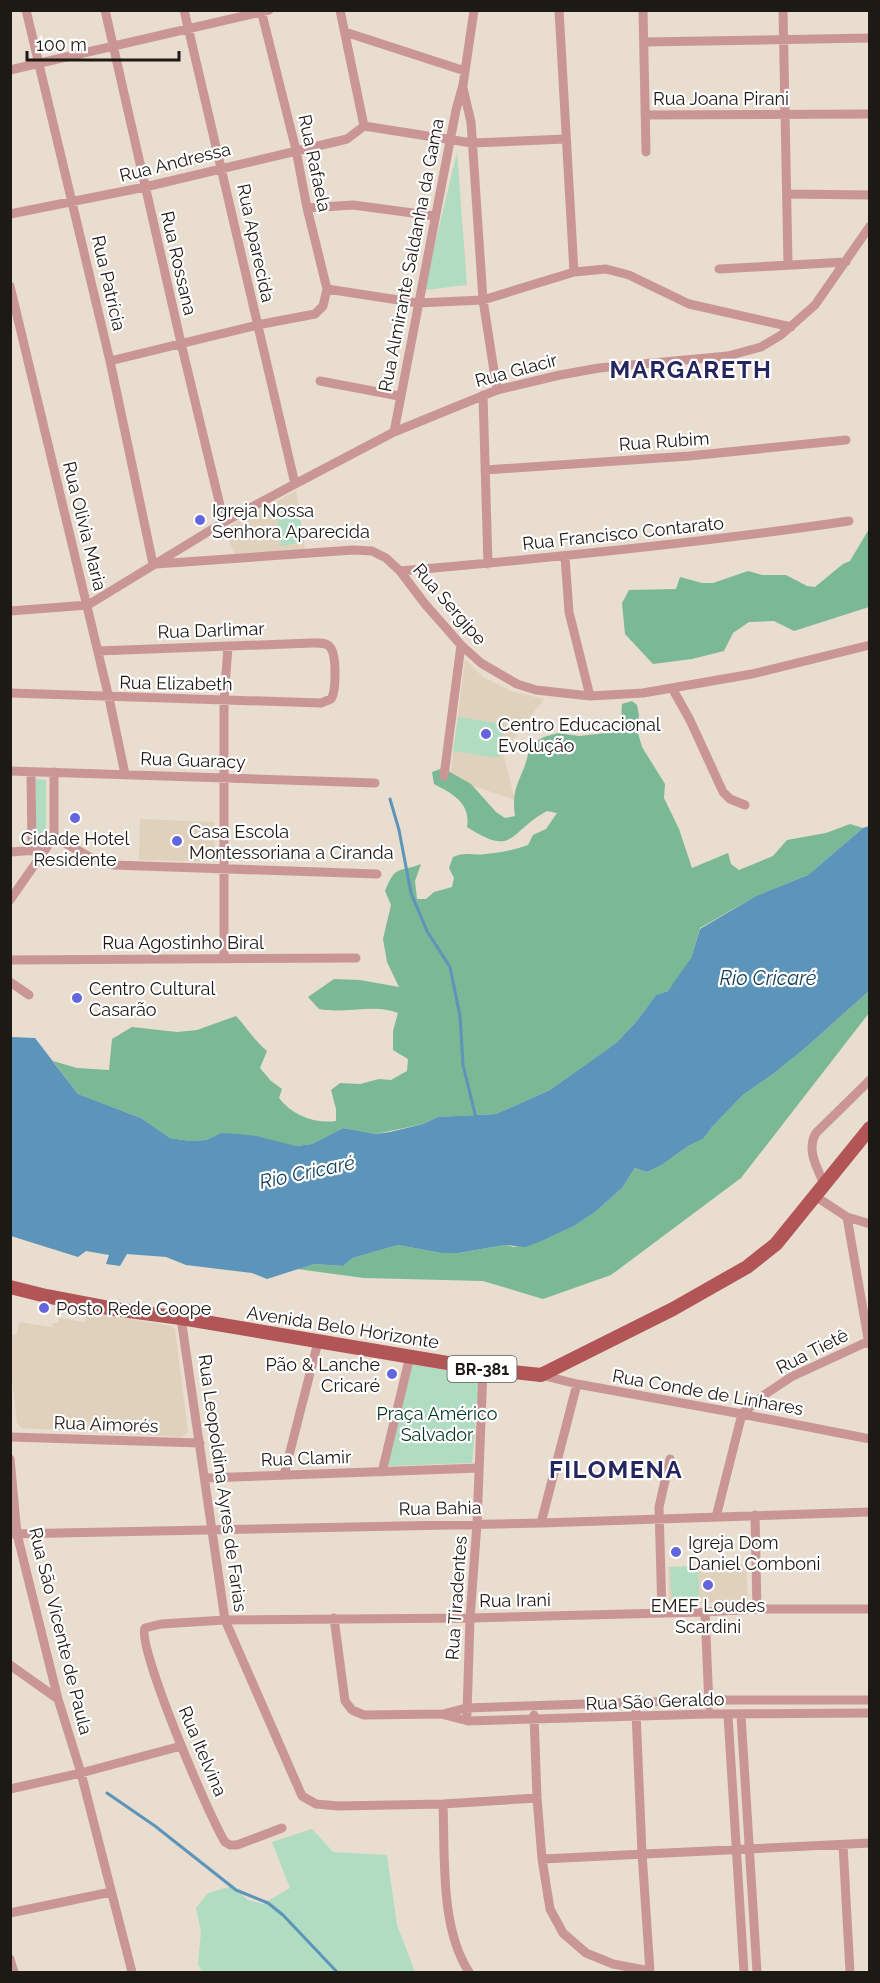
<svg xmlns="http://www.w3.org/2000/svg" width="880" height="1983" font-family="Raleway,sans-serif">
<rect width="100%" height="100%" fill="#e8ddcf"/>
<path fill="#e0d1bc" d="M296 491 305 549 235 555 224 529Z
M465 659 483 677 511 691 544 699 503 753 515 800 450 778Z
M140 819 215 822 214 862 139 860Z
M87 1312 172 1326 175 1329 188 1432 181 1437 21 1428 17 1423 11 1370V1335L17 1334 19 1322 52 1327 53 1323H58L59 1318 85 1322Z
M746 1564 748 1602 669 1604 668 1567Z"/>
<path fill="#b0dcc2" d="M457 152 467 285 424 290Z
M298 505 304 542 281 546 276 508Z
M458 717 504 724 499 758 453 751Z
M36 779 46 780V836L40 841 35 836Z
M409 1363 480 1377 472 1463 388 1466Z
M698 1566 699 1602 672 1603 670 1567Z
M312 1829 333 1852 387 1855 397 1925 415 1972H202L198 1964 201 1932 196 1908 208 1893 232 1886 248 1900 263 1904 290 1888 272 1842Z"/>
<path fill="#7bb895" d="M869 529V607L794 631 774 621 749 622 733 633 724 651 692 659 653 664 625 634 622 603 629 590 676 589 680 577 702 583H713L748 571 762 575H786L807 586 815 587 843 564 850 561Z
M632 701 637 705 639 715 637 730 642 747 665 784 664 798 679 829 692 868 728 853 731 864 739 870 773 856 787 840 826 833 850 824 863 828 808 875 756 896 700 928 691 958 682 973 668 991 656 995 636 1022 616 1043 550 1090 496 1114 438 1117 423 1124 376 1134 343 1128 312 1144 296 1146 221 1133 206 1140 190 1141 170 1138 141 1118 78 1094 53 1061 77 1068 109 1070 112 1039 132 1027 177 1032 197 1030 236 1016C247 1028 254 1040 267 1051L260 1068 271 1081 282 1089 279 1098C292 1115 314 1124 336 1121V1109L331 1090 340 1083 360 1084 379 1079 391 1080 407 1071 408 1059 393 1050V1031L398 1013C376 1003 345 1014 319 1009L308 997 334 979 360 980 399 987 387 962 383 939 391 905 385 891C396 864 398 873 421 864L415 881 417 899H426L434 892 452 887 454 878 449 868 453 857C467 851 472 856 486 854 500 853 514 850 528 845L533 835 546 829 557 813 547 811C508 832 515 858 467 827 471 803 453 794 434 784L432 772 443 768 471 784 496 812 505 818 515 816C512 794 516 787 524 768 527 761 528 752 531 744L544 737 558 733 579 736 615 732 621 725 622 704Z
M869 991V1013L741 1178 611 1275 543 1299 483 1281 364 1278 297 1269 314 1264 343 1266 353 1258 398 1245 441 1253H458L505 1245 514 1247 542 1241 574 1226 595 1212 622 1188 635 1168 647 1172 662 1165 688 1146 703 1139 712 1127 743 1095 773 1074 803 1050Z"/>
<path fill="#5d94b9" d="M869 826V991L803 1050 773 1074 743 1095 712 1127 703 1139 688 1146 662 1165 647 1172 635 1168 622 1188 595 1212 574 1226 542 1241 525 1247 505 1245 458 1253H441L398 1245 353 1258 343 1266 314 1264 267 1279 252 1273 186 1265 166 1257 127 1254 120 1266 106 1264 109 1255 86 1251 78 1257 11 1236V1037L35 1038 78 1094 141 1118 170 1138 190 1141 206 1140 221 1133 238 1134 256 1136 296 1146 312 1144 343 1128 376 1134 390 1132 423 1124 438 1117 496 1114 550 1090 616 1043 636 1022 656 995 668 991 691 958 700 929 756 896 808 875 863 828Z"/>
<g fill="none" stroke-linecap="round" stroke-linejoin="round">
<path stroke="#5d94b9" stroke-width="3" d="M390 799 399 830 411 893 427 931 450 967 460 1016 463 1065 476 1118
M107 1793 155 1826 236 1890 268 1903 283 1915 337 1972"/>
<path stroke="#ca9695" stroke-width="9" d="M26 10 110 361 153 564
M105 10 181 343 224 522
M184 10 295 484
M559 10 574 272
M643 10 646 152
M783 10 788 264
M345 32 465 71
M645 42 870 38
M10 70 269 10
M463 88 471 122 483 300 497 390
M645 115 870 114
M364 126 472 143 566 139
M788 194 870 195
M307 208 353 205 435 216
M10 214 145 187 347 139 364 126 340 10
M719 269 846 262
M10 286 109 698 125 774
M327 289 418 303 483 300 574 272 606 269 629 275 689 304 791 327
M110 361 257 325 315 314 323 306 327 289 307 208 296 150 261 10
M320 381 399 396
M483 395 488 564
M394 432 456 110 463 85 474 10
M485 470 689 456 846 440
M565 557 569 612 590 696
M156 564 353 550 372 551 386 558 400 571 425 604 461 645 481 663 517 684 536 690 590 696 643 693 752 674 870 645
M400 571C550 558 700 543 849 521
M10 611 88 605 224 522 295 484 394 432 497 390 560 375 599 368 728 356 761 347 781 335 815 305 870 226
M672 688 690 720 723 792 730 799 745 805
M10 693 321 703 331 699C336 692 337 655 330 647 326 642 317 643 312 643L98 651
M10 771 375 783
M31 772 32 851
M444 776 461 645
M54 837 95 860 113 865 377 874
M10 852 38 850
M10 900 54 837V772
M224 958V700L228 647
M10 960 356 958
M10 982 29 995
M824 1184C817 1167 806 1150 816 1133L870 1080
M815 1196 847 1217 870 1224
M847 1217 869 1344
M181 1318 225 1620 302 1796 316 1804 339 1806 443 1804 537 1798
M541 1375 577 1384 742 1414 870 1439
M10 1437 200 1443
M10 1459 17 1534 58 1699 81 1773 132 1972
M382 1472 410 1356
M284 1475 318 1342
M205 1478 479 1468
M755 1515 757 1609
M716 1517 742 1414 764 1395 791 1377 869 1341
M541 1523 577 1384
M10 1534 541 1523 870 1512
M705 1612 709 1706
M662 1613 659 1507 670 1459
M334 1618 345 1701 352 1710 364 1715 443 1714 466 1708 709 1700H870
M10 1665 58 1699
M636 1712 642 1853 650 1972
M467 1714 470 1618 477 1524 483 1369
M445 1715 468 1721 709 1714 870 1713
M534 1715 537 1798 542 1859 550 1909 563 1933 586 1953 613 1964 650 1971
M728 1715 744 1972
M741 1715 757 1972
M10 1789 81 1773 181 1746
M443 1804C445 1856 440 1928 469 1972
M282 1828 237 1845H230L225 1842C210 1819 136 1645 145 1628L161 1624 225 1620 470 1618 705 1612 757 1609H870
M843 1845 850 1972
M542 1859 870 1843
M10 1913 111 1892
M10 1959 14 1972"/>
<path stroke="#b15557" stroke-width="14" d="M10 1287 46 1296 114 1309 181 1318 483 1369 541 1375 673 1309 747 1267 776 1244 870 1128"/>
</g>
<g fill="#6365de" stroke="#fff" stroke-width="2">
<circle cx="200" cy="520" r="6"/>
<circle cx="486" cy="734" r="6"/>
<circle cx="75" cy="818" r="6"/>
<circle cx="177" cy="841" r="6"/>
<circle cx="77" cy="998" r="6"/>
<circle cx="44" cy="1308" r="6"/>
<circle cx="392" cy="1374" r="6"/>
<circle cx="676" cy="1552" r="6"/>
<circle cx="708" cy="1585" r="6"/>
</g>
<g text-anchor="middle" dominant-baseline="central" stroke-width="4.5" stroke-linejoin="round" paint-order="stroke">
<rect fill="#fff" stroke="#615e5a" stroke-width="1.5" x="447.5" y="1356" width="69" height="26" rx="4.5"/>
<g font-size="16" font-weight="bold" fill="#1d1914">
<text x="482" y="1369">BR-381</text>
</g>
<g font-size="18" fill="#1d1914" stroke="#fff">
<text x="721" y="98">Rua Joana Pirani</text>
<text transform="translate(175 162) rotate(-14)">Rua Andressa</text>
<text transform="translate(315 163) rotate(78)">Rua Rafaela</text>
<text transform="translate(256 243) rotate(78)">Rua Aparecida</text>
<text transform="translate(411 255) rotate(-79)">Rua Almirante Saldanha da Gama</text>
<text transform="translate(179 263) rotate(77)">Rua Rossana</text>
<text transform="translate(109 283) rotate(77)">Rua Patrícia</text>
<text transform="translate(516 370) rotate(-15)">Rua Glacir</text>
<text transform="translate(664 441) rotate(-4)">Rua Rubim</text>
<text transform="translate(85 526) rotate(76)">Rua Olivia Maria</text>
<text transform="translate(623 533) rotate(-6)">Rua Francisco Contarato</text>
<text transform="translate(450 604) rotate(49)">Rua Sergipe</text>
<text transform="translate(211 630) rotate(-2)">Rua Darlimar</text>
<text transform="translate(176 683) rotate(1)">Rua Elizabeth</text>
<text transform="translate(193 760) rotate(2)">Rua Guaracy</text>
<text x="183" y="942">Rua Agostinho Biral</text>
<text transform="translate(343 1327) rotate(9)">Avenida Belo Horizonte</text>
<text transform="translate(812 1351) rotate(-27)">Rua Tietê</text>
<text transform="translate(708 1392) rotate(10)">Rua Conde de Linhares</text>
<text transform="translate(106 1424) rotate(2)">Rua Aimorés</text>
<text transform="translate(306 1458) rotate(-2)">Rua Clamir</text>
<text transform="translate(223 1483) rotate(82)">Rua Leopoldina Ayres de Farias</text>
<text transform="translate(440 1508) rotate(-1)">Rua Bahia</text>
<text transform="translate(456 1598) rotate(-86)">Rua Tiradentes</text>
<text transform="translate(515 1600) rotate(-1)">Rua Irani</text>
<text transform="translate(61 1631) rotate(76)">Rua São Vicente de Paula</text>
<text transform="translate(655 1701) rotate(-2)">Rua São Geraldo</text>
<text transform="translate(203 1751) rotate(67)">Rua Itelvina</text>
</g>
<g font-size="18" fill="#1d1914" stroke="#fff" text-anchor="start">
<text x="212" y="510">Igreja Nossa<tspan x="212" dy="21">Senhora Aparecida</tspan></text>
<text x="498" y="724">Centro Educacional<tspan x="498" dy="21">Evolução</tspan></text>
<text x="189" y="831">Casa Escola<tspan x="189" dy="21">Montessoriana a Ciranda</tspan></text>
<text x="75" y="838" text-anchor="middle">Cidade Hotel<tspan x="75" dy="21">Residente</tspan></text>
<text x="89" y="988">Centro Cultural<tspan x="89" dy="21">Casarão</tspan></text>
<text x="56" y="1308">Posto Rede Coope</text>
<text x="380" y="1364" text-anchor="end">Pão &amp; Lanche<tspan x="380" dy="21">Cricaré</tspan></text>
<text x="688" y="1542">Igreja Dom<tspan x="688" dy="21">Daniel Comboni</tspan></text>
<text x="708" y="1605" text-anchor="middle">EMEF Loudes<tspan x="708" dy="21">Scardini</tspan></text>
</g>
<g font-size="18" fill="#00351f" stroke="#fff">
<text x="437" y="1413">Praça Américo<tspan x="437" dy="21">Salvador</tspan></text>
</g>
<g font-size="20" font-style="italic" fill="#0f3d57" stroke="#fff">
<text x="768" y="978">Rio Cricaré</text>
<text transform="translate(307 1172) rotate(-12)">Rio Cricaré</text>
</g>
<g font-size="24" font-weight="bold" letter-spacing="1.5" fill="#25255f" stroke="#fff">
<text x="691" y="369">MARGARETH</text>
<text x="616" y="1469">FILOMENA</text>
</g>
</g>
<rect width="880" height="1983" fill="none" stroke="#1d1914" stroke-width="24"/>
<path d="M27 51v9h152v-9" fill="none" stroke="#1d1914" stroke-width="3"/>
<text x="36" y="51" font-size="18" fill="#1d1914" stroke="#ffffff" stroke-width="4.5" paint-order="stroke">100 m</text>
</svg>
